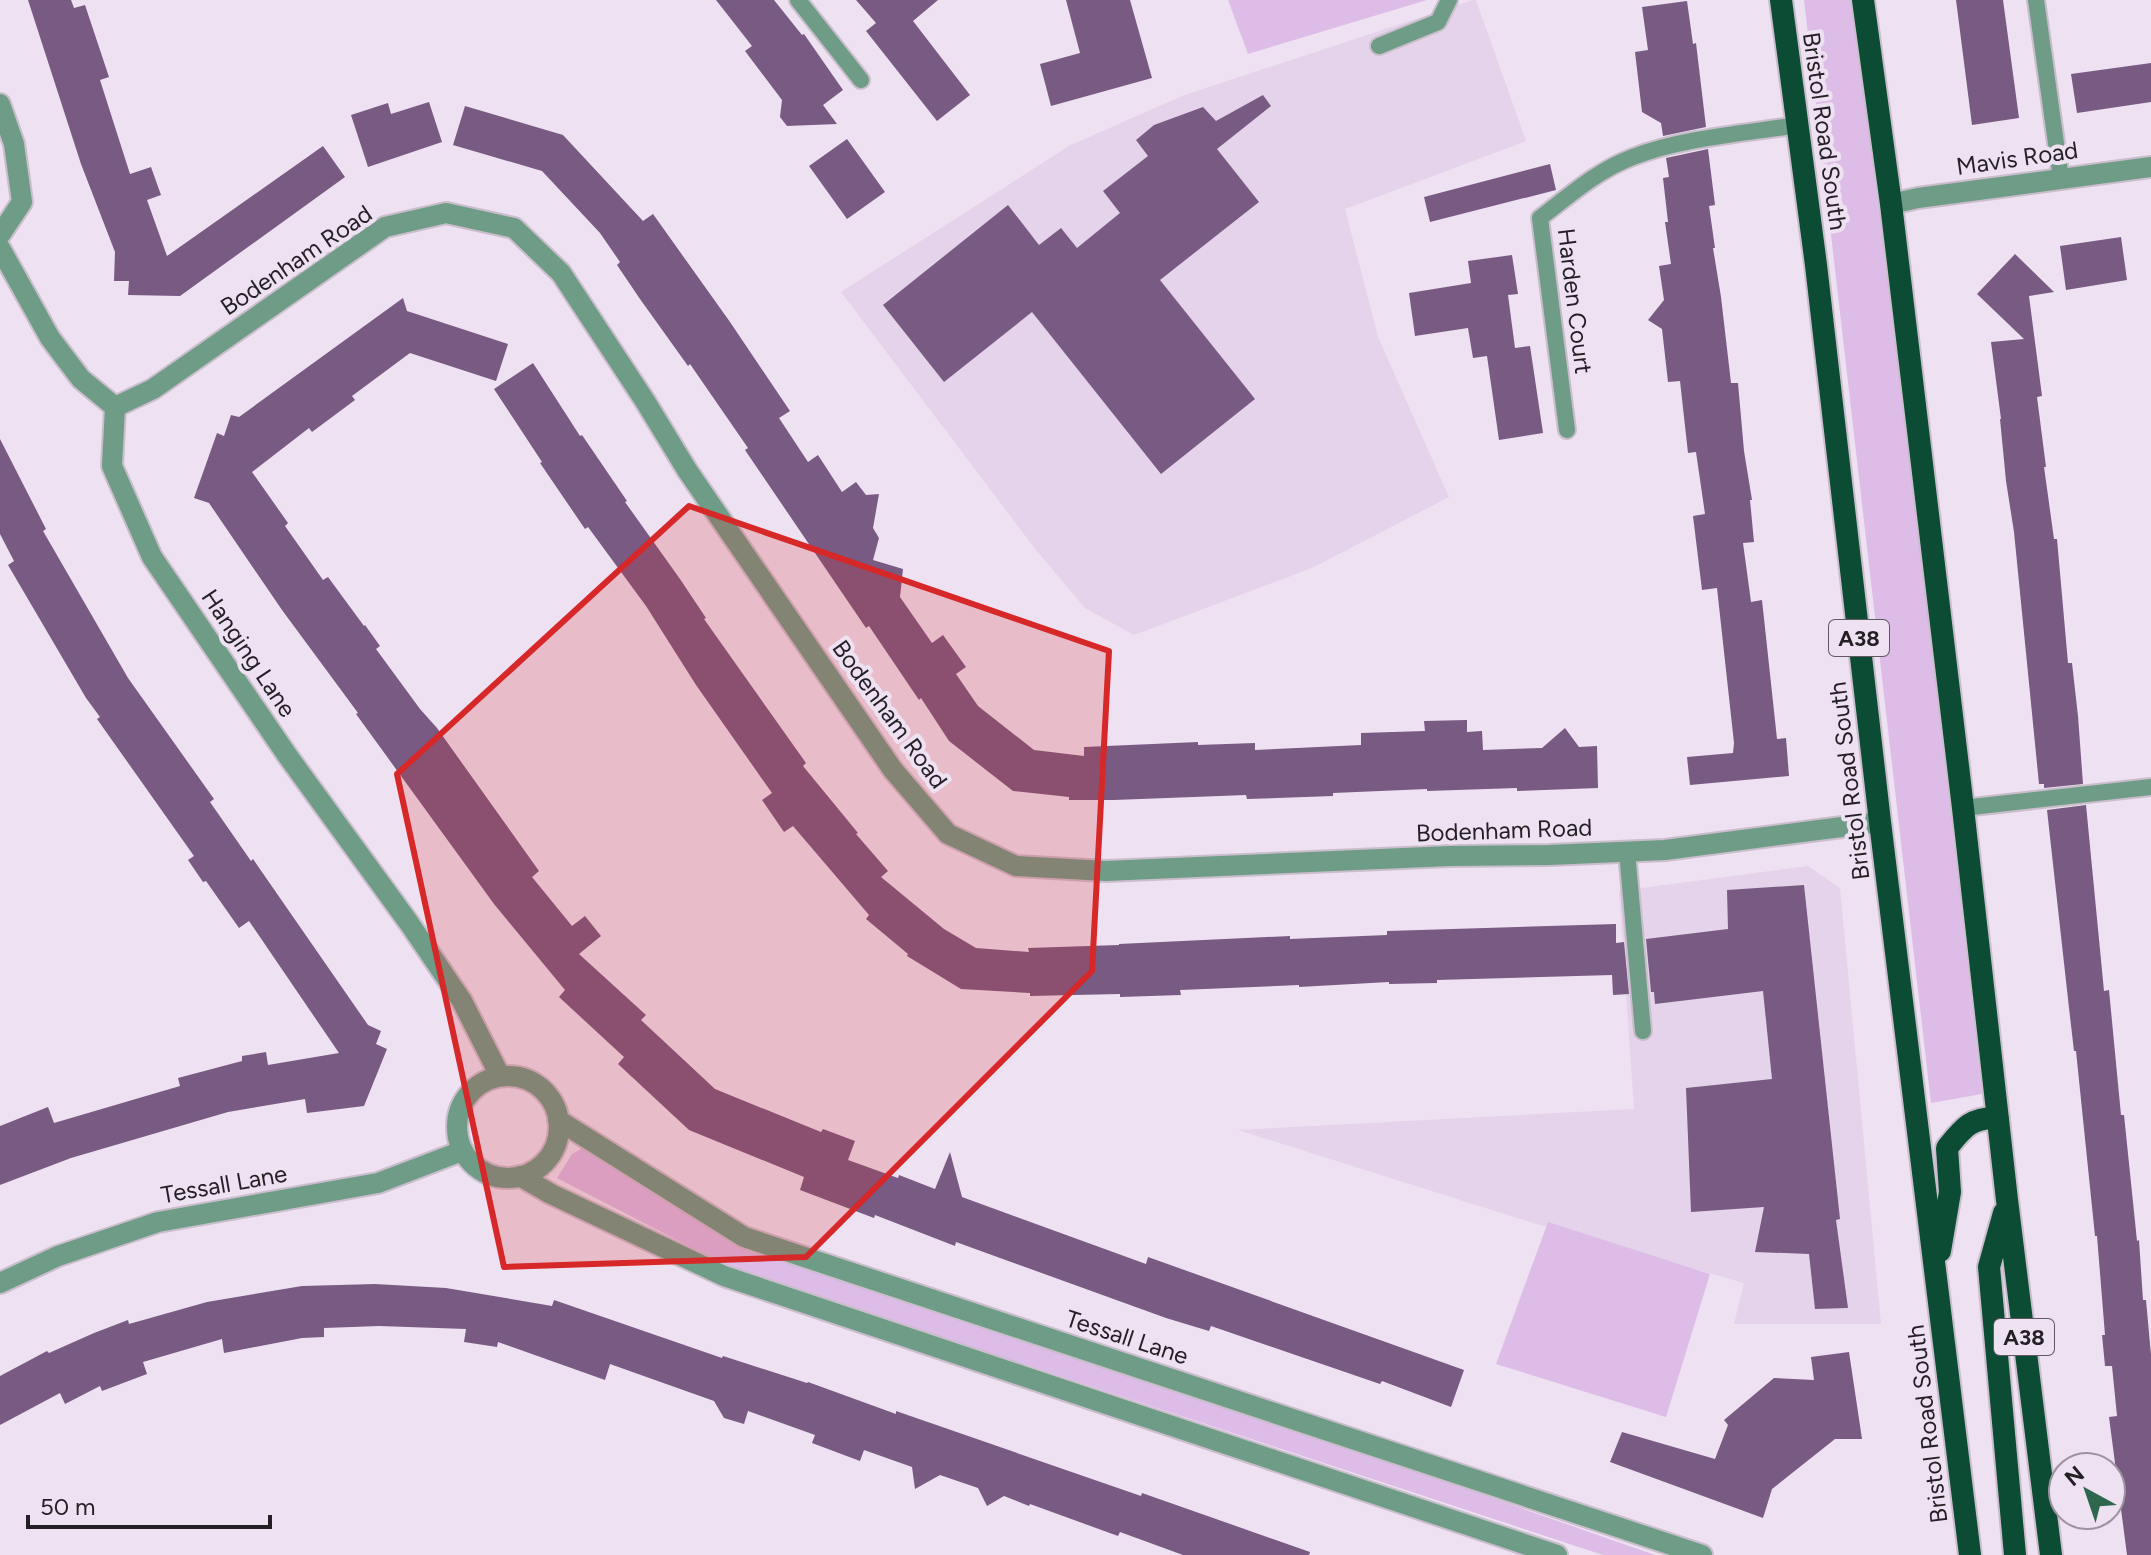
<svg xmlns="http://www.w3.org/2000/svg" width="2151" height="1555" font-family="Figtree,sans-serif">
<rect width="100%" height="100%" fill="#eee1f2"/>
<path fill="#e4d3ea" d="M1473 0H1476L1526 141 1345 209 1378 337 1449 497 1312 568 1134 635 1085 608 1036 550 841 292 1069 146 1182 96Z
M1808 866 1840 888 1881 1324H1734L1744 1283 1530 1222 1238 1130 1634 1109 1619 891Z"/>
<path fill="#ddbce7" d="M1228 0H1427L1248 54Z
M1804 0H1852C1899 364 1942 729 1982 1094L1931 1103Z
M583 1148 735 1239 1338 1444 1655 1555H1603L729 1267 557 1178 572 1154Z
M1548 1222 1710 1274 1666 1417 1496 1364Z"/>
<path fill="#795a82" d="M28 0H71L74 8 85 5 109 77 100 80 130 174 151 167 161 195 147 200 167 256 323 146 345 177 180 296 128 295 129 281H114L115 252 81 164Z
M716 0H774L802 35 804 34 843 90 823 105 837 124 787 126 780 117 782 100 745 51 752 46Z
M856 0H938L913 21 970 95 937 121 866 31 876 23Z
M1066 0H1130L1152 78 1051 106 1040 64 1080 53Z
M1956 0H2003L2019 118 1972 125Z
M1687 1 1693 44 1696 43 1706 127 1663 136 1661 123 1642 112 1635 52 1648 50 1642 7Z
M2151 63V102L2077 113 2071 74Z
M1263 95 1271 106 1217 149 1259 202 1160 280 1255 399 1161 474 1032 312 944 382 883 305 1008 205 1039 245 1061 228 1077 248 1120 213 1103 191 1148 156 1136 140 1154 125 1203 107 1216 121Z
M429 102 442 142 368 167 351 115 388 103 391 114Z
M465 106 563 135 643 221 653 214 730 322 790 411 779 418 808 462 818 455 842 492 856 482 866 495 879 494 873 528 879 538 873 560 903 569 900 597 932 643 943 635 966 667 956 674 978 706 1034 750 1084 756V747L1198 742V745L1255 743V750L1361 745V733L1425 731 1424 721 1467 720V732L1482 731 1483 750 1542 748 1565 728 1579 747 1597 746 1598 788 1517 791V788L1427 791V789L1333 793V796L1247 799 1246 795 1114 800H1069V797L1013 791 949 741 921 698 919 700 869 626 866 628 745 450 748 448 690 364 688 366 640 299 617 265 620 262 600 233 542 171 453 145Z
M847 139 885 192 847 219 809 166Z
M1708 149 1715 205 1709 206 1715 248H1713L1721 297 1731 383H1738L1744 451 1752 500H1750L1754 542 1743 543 1751 602 1762 600 1777 739 1786 738 1789 776 1690 785 1687 757 1733 753 1734 743 1717 588 1702 590 1693 516 1705 514 1696 452 1688 453 1680 381 1668 382 1662 329 1648 320 1664 300 1659 266 1671 264 1665 222H1668L1663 178 1669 177 1666 158Z
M1550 164 1556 190 1430 222 1424 197Z
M2121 237 2127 280 2066 290 2060 246Z
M2015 254 2054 292 2029 296 2042 396 2037 397 2046 467H2044L2054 539H2057L2068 663H2072L2078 716 2083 784 2044 788V784H2039L2014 532 2006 481 2000 419H2001L1991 342 2024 339 1977 294Z
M1512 255 1518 294 1508 295 1515 348 1530 346 1543 433 1499 440 1487 356 1473 358 1468 328 1415 336 1409 293 1471 283 1468 261Z
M403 298 407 311 508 344 496 381 410 353 352 396 355 400 312 432 309 428 252 472 288 523 285 526 323 580 328 577 364 626 365 625 380 646 376 649 420 709 437 728 539 871 532 877 572 926 585 916 601 936 579 954 646 1015 641 1020 715 1089 821 1132 823 1129 855 1141 848 1160 898 1178 899 1175 935 1189 950 1152 962 1197 1146 1264 1148 1257 1464 1370 1451 1407 1382 1381 1380 1384 1211 1326 1209 1331 1166 1318 956 1242 955 1246 875 1215 874 1218 800 1190 804 1177 689 1130 618 1064 624 1057 559 997 565 990 494 904 356 714 358 713 282 610 209 503 194 498 217 433 224 436 231 415 239 417Z
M533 363 580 436 582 435 627 501 625 502 680 579 706 618 704 619 806 763 803 766 858 833 856 834 888 871 881 877 944 929 976 948 1029 952 1028 948 1119 945V944L1290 936V939L1387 935V931L1616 924V943L1624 942 1629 994 1613 995 1612 975 1437 980V983L1389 984V982L1299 987V985L1180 990 1181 995 1120 997V994L1030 996V993L961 989 907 956 908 954 866 919 869 915 793 826 784 832 762 800 772 793 696 685 646 606 588 527 585 529 540 463 542 462 494 389Z
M0 439 46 529 43 531 128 678 214 799 210 802 251 861 253 859 368 1025 381 1031 376 1044 387 1049 364 1106 307 1113 305 1099 228 1112 71 1158 0 1185V1126L48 1107 54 1123 180 1086 178 1078 242 1061V1056L266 1052 268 1065 339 1053 249 921 239 928 206 881 203 882 188 860 194 856 97 719 100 717 86 698 8 565 14 561 0 534Z
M2086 805 2104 991 2109 990 2121 1115H2124L2137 1241 2139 1240 2143 1300H2146L2151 1355V1555H2127L2109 1417 2117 1416 2112 1366H2105L2102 1335H2105L2097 1236H2095L2076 1051H2074L2069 1008 2047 810Z
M1804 885 1840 1219 1836 1220 1848 1308 1815 1309 1809 1254 1755 1252 1764 1207 1691 1212 1686 1088 1772 1079 1763 991 1655 1004 1654 992H1651L1646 939 1728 929 1727 890Z
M375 1284 446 1288 552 1306 554 1300 722 1358 723 1356 807 1383 808 1382 896 1414V1411L1141 1496 1142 1493 1310 1552 1309 1555H1183L1120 1532 1118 1536 1030 1504 1029 1506 1004 1496 987 1506 978 1488 940 1475 915 1489 912 1467 864 1450 860 1461 812 1443 815 1435 748 1411 744 1424 724 1418 714 1401 610 1364 605 1380 498 1342 497 1347 464 1342 466 1329 379 1326 324 1328V1337L302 1338 224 1353 222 1339 143 1362 147 1374 102 1391 100 1386 65 1404 60 1393 0 1425V1376L47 1351 49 1353 94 1333 128 1320 129 1324 207 1302 302 1286Z
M1849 1352 1862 1439H1835L1772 1489 1763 1518 1610 1462 1622 1432 1715 1459 1728 1425 1724 1420 1774 1378 1814 1380 1811 1357Z"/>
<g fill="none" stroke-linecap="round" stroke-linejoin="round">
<g stroke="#cabecd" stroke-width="20">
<path id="service" d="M798 0 861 80
M2036 0 2061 179
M1379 46 1438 22 1449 0
M1567 430 1540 218C1570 195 1598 170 1633 157 1681 138 1747 133 1798 125
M1963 808 2151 787
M1627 852 1643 1031"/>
</g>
<g stroke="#cabecd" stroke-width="24">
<path id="minor" d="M0 104 14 144 22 202 0 235
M1891 204 1918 198 2151 167
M115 407 153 389 385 227 446 213 514 228 561 273 645 401 687 470 893 770 948 834 1016 866 1106 871 1450 856 1549 855 1665 850 1880 822
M0 1283 58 1256 158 1222 378 1183 462 1151"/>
</g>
<g stroke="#cabecd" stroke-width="24">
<path id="tertiary" d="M0 248 50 338 81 379 115 407 112 466 152 557 287 755 409 923 462 1001 500 1076
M457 1127a51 51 0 1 1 102 0a51 51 0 1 1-102 0Z
M558 1120 744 1237 1702 1555
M520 1176 551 1194 724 1276 1557 1555"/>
</g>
<g stroke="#cabecd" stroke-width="26">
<path id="trunk" d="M1781 0 1816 265 1880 822 1970 1555
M1863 0 1891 204 1963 808 2007 1200 2051 1555
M2004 1213 1989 1267 2015 1555
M1940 1251 1950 1192 1947 1148C1963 1128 1971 1117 1998 1118"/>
</g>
<use href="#service" stroke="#6f9c86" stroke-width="16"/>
<use href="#minor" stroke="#6f9c86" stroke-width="20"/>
<use href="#tertiary" stroke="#6f9c86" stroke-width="20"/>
<use href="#trunk" stroke="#0c4b34" stroke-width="22"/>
</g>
<path fill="#d62828" fill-opacity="0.2" stroke="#d62828" stroke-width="6" stroke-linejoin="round" d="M689 506 1109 651 1092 971 806 1257 504 1267 397 774Z"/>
<g text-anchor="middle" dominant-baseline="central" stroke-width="8" stroke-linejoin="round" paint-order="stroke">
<g fill="#eee1f2" stroke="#615962" stroke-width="2">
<rect x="1829" y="620" width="60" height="36" rx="6"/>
<rect x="1994" y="1319" width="60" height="36" rx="6"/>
</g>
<g font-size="22" font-weight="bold" fill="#241f25">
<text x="1859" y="638">A38</text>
<text x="2024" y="1337">A38</text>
</g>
<g font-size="24" fill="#241f25" stroke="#eee1f2">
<text transform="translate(1825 131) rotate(82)">Bristol Road South</text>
<text transform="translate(2017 158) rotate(-8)">Mavis Road</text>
<text transform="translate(296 260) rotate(-34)">Bodenham Road</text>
<text transform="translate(1575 301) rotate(83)">Harden Court</text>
<text transform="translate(249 653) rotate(56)">Hanging Lane</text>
<text transform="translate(890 714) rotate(54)">Bodenham Road</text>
<text transform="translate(1849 781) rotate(-97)">Bristol Road South</text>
<text transform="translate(1504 830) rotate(-2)">Bodenham Road</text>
<text transform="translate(224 1184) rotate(-10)">Tessall Lane</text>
<text transform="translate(1127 1337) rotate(18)">Tessall Lane</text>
<text transform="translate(1927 1424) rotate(-97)">Bristol Road South</text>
</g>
</g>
<g transform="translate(2087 1491) rotate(320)"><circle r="38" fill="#eee1f2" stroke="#9d93a0" stroke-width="2"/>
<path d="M0-6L14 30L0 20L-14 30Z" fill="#2f674e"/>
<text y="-12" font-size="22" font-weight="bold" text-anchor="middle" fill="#241f25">N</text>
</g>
<path d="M28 1515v12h242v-12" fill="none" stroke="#241f25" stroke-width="4"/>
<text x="40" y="1515" font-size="24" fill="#241f25" stroke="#eee1f2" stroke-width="6" paint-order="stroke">50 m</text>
</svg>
